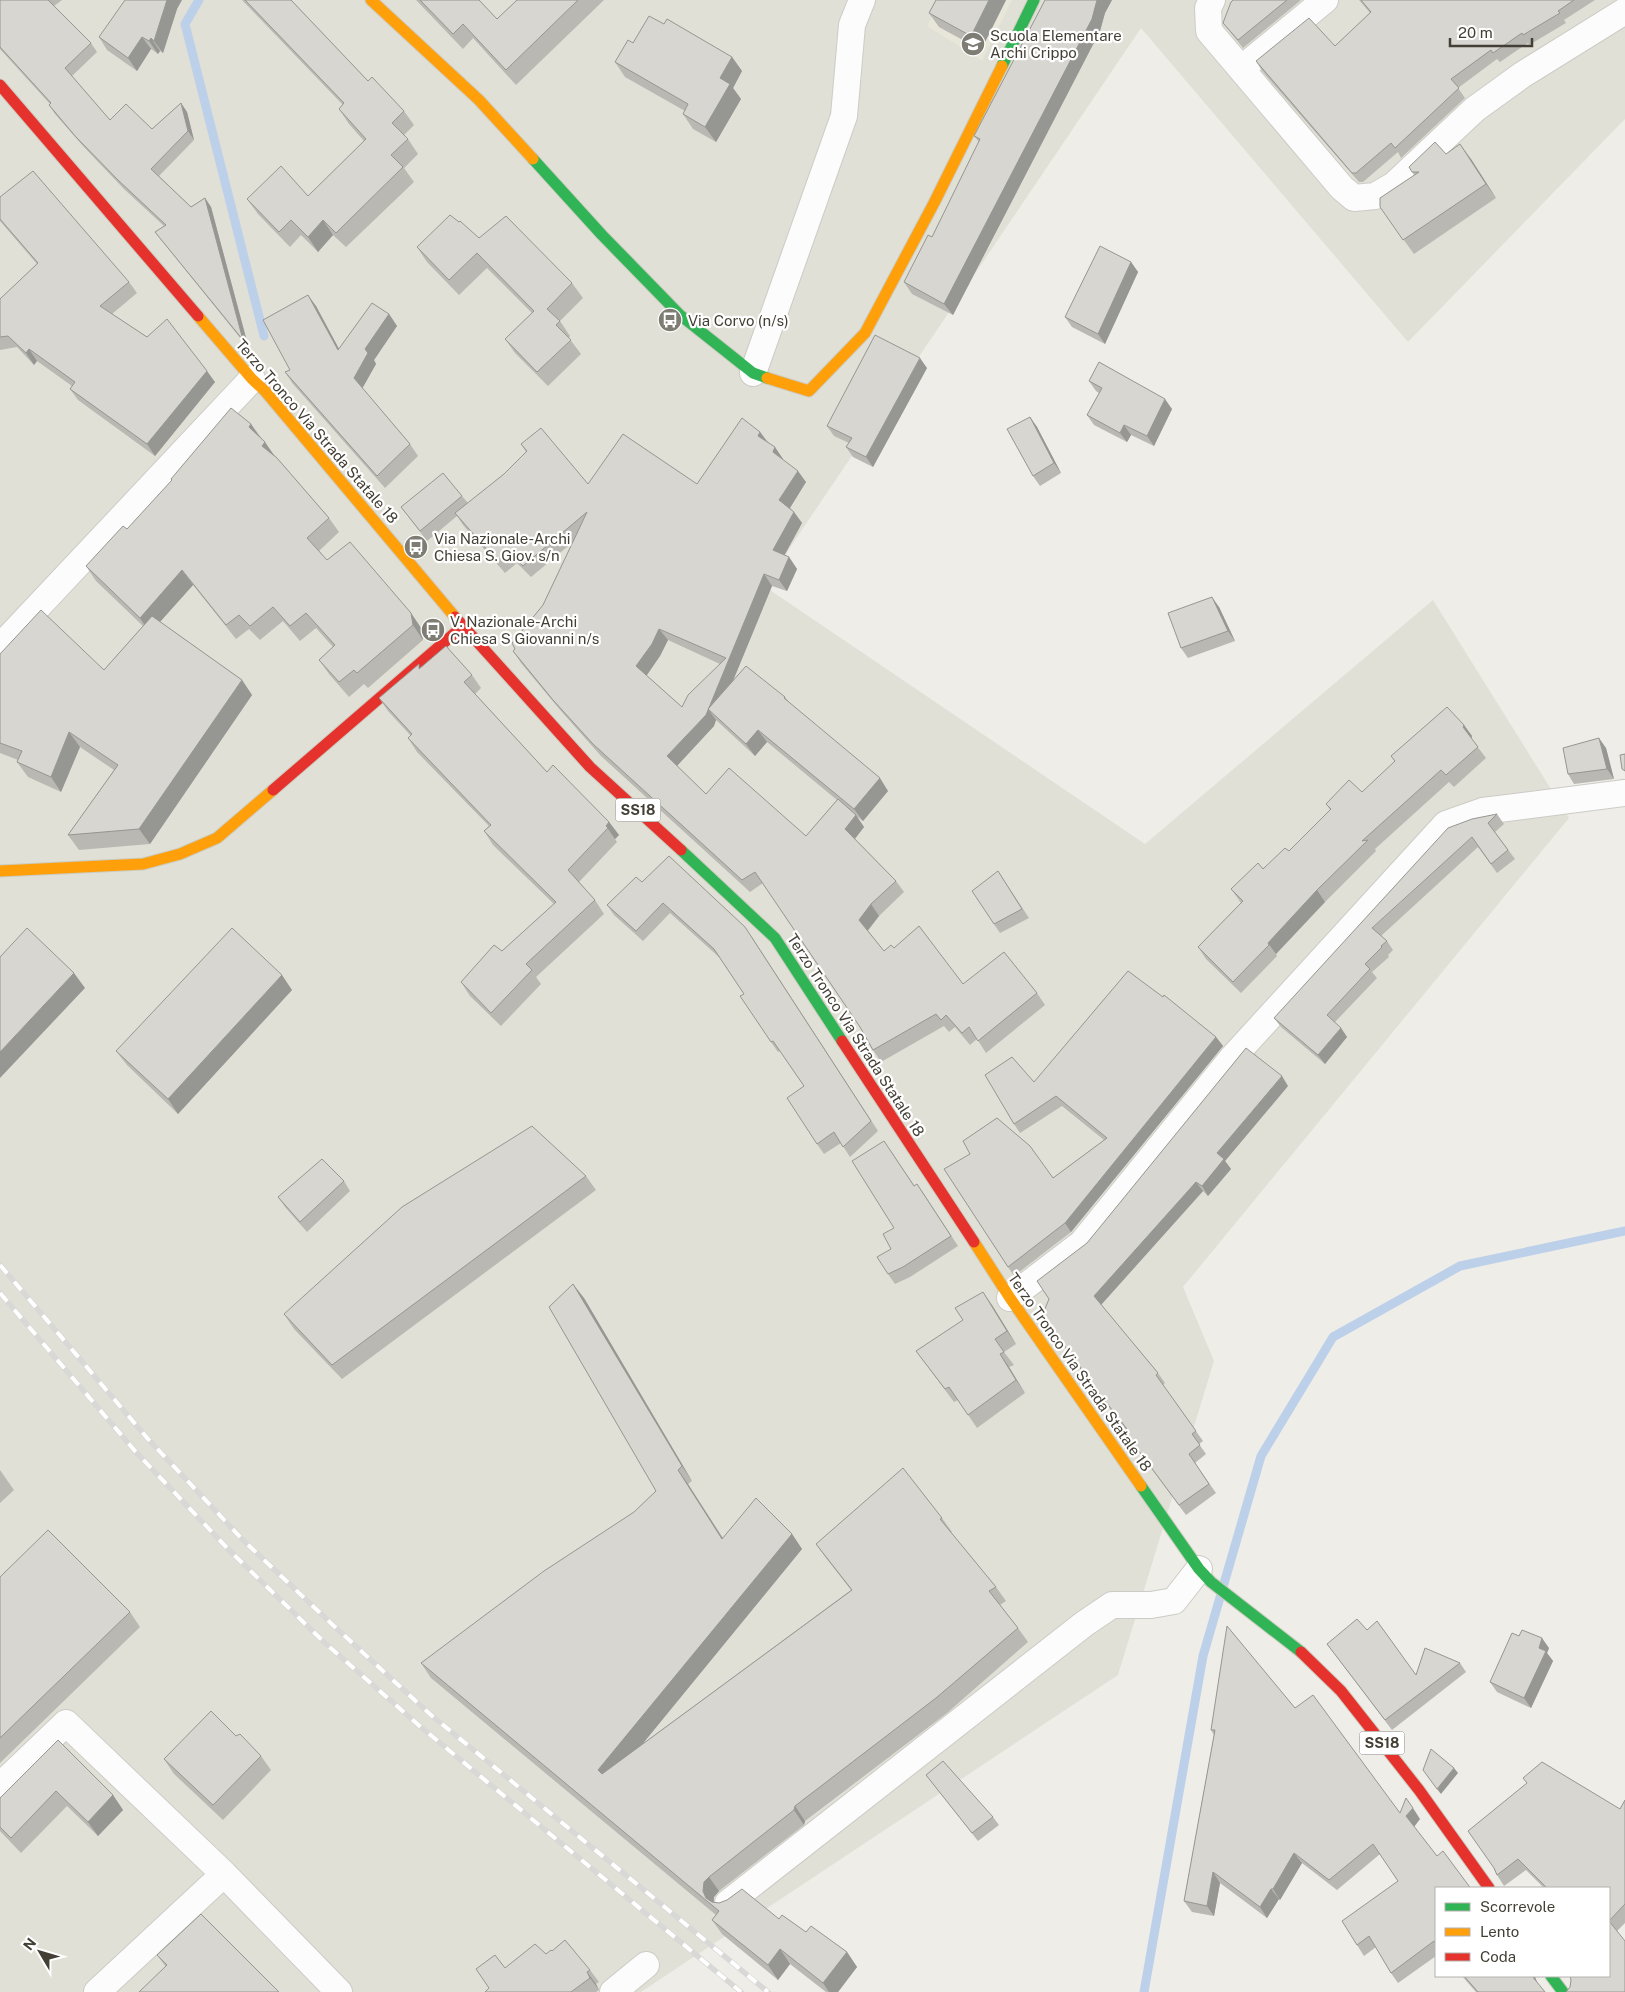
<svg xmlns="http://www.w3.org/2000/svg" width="1625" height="1992" font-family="'Public Sans',sans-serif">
<rect width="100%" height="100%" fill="#eeede8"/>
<path fill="#e1e0d6" d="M0 0H1625V119L1408 342 1141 28 764 586 1145 844 1433 600 1569 818 1183 1287 1214 1361 1118 1675 641 1992H0Z"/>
<path fill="#e8e6d8" d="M942 0H1012L982 61 927 26Z"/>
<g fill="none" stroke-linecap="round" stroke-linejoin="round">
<path stroke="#bcd0e9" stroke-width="9" d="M199 0 185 24 264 336
M1144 1992 1203 1656 1261 1456 1333 1337 1460 1266 1625 1231"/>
<g stroke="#cccbc6" stroke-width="28">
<path id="street" d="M1212 0 1208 8 1209 31 1342 188 1354 198 1375 196 1394 185 1475 109 1522 75 1625 11
M1241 69 1325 0
M753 373 844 116 852 25 862 0
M0 647 252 379
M1010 1298 1082 1243 1233 1057 1446 824 1483 811 1625 793
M0 1786 66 1723 224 1874 339 1992
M728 1903 1084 1624 1112 1605H1151L1174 1601 1199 1569
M97 1992 224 1874
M613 1992 646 1965"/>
</g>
<g stroke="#cccbbf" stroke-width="13">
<path id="fast" d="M1002 66 1034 0
M533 159 602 235 680 315 753 373 767 378
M681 850 775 938 842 1041
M1141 1486 1199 1569 1211 1582 1301 1652
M1551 1976 1563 1992"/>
</g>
<g stroke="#cccbbf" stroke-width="13">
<path id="slow" d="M371 0 479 100 533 159
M198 316 252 379 265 391 455 617
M767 378 809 391 865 333 934 203 1002 66
M0 871 143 864 180 854 217 838 273 790
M974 1242 1010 1298 1141 1486"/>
</g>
<g stroke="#cccbbf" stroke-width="13">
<path id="jam" d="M0 85 198 316
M455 617 590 767 681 850
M273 790 463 626
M842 1041 974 1242
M1301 1652 1341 1691 1419 1790 1489 1888"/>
</g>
<use href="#street" stroke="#fcfcfc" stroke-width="26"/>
<use href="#fast" stroke="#30b455" stroke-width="11"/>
<use href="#slow" stroke="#ff9f0a" stroke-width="11"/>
<use href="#jam" stroke="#e5322d" stroke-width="11"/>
<g stroke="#d8d8d7" stroke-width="5.5">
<path id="rail" d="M0 1265 148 1439 243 1540 335 1627 431 1715 768 1992
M0 1293 135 1451 231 1552 325 1643 422 1728 741 1992"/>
</g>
<use href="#rail" stroke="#fff" stroke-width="4" stroke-dasharray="11" stroke-linecap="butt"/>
</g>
<path fill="#b9b8b3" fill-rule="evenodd" d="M0 0H62L54 6 91 43 97 52 72 76 110 120 152 129 181 103 187 112 194 140 159 176 191 207 205 198 211 207 249 349 162 241 155 232 164 226 124 189 83 146 55 114 49 105 50 104 0 49Z
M242 0H291L368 81 404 111 414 125 404 135 408 139 418 154 404 168 414 182 346 247 333 235 318 252 301 235 290 247 258 214 247 199 308 196 364 141 349 124 339 109 343 105Z
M416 0H479L497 19 517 0H604L516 85 473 38 463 49Z
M936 0H1006L981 50 939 27 929 13Z
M1045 0H1112L1105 13 1100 31 953 315 912 294 904 282 932 237 979 142 974 136Z
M1233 0H1301L1243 48 1223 23Z
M1359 0H1595L1564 20 1566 23 1529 45 1528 43 1500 62 1497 59 1458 88 1465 98 1401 158 1398 152 1363 182H1359L1262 71 1256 61 1335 46 1370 13Z
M177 9 163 53 160 51 158 54 151 49 137 71 107 50 99 37Z
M664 24 732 57 742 71 733 88 741 99 716 142 693 129 683 114 685 111 625 77 615 62 633 43Z
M1446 154 1471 159 1496 198 1414 254 1380 207 1414 175 1409 167Z
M0 197 129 282 137 293 112 314 215 382 155 456 78 400 70 389 72 386 37 361 34 365 17 347 0 350V299L37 264 0 221Z
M479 238 572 283 583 298 560 321 570 336 569 338 581 354 548 386 515 353 505 339 532 313 487 268 459 295 427 262 417 247Z
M1131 262 1138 272 1105 344 1072 327 1065 317Z
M316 306 339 349 389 314 397 326 374 360 376 364 362 388 410 444 418 456 385 488 293 384 285 372 290 370Z
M927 368 873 467 853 457 846 447 849 443 834 436 827 426Z
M1089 381 1172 409 1154 446 1131 435 1127 442 1094 425 1087 415 1099 393 1096 391Z
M1030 417 1037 427 1061 473 1040 486 1033 476Z
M251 424 275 456 329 518 339 532 319 551 327 560 411 613 421 628 423 640 368 688 364 684 349 697 329 674 319 660 333 647 316 628 300 641 283 621 260 640 249 629 236 639 193 585 160 622 242 680 252 695 150 844 79 850 68 835 114 770 80 747 61 792 28 777 17 762 18 760 0 753V654L104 670 143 626 96 581 86 566 127 529Z
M760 432 768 442 783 459V460L806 482 790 508 794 512 802 523 785 555 789 557 797 569 787 591 772 586 733 681 785 697 789 702 888 791 863 821 856 816 864 827 855 839 896 881 904 892 879 916 868 931 884 951 894 948 963 984 1037 993 1045 1005 986 1053 977 1039 970 1045 955 1027 949 1032 944 1026 881 1062 873 1050 860 1027 763 883 750 892 601 756 561 711 521 663 513 651 515 649 543 605 573 542 531 577 517 563 505 573 463 525 457 516 427 541 401 507 462 496 468 503 504 474 526 452 521 444 588 484H697ZM668 640 720 664 682 707 646 675 660 656ZM716 720 755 756 767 742 837 800 806 836 706 794 677 766 714 726Z
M1219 607 1235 641 1188 658 1181 648Z
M421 667 472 675 481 688 475 694 547 772 609 822 619 835 615 839 617 842 579 882 595 900 604 914 536 977 541 984 501 1026 470 996 461 982 502 951 554 904 493 845 484 831 489 826 417 752 408 738 411 736 388 711 379 698Z
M1464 725 1472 736 1471 738 1486 758 1454 787 1449 782 1375 849 1376 851 1325 902 1276 954 1277 956 1241 993 1206 959 1198 947 1241 903 1231 889 1289 851 1330 810 1326 804 1362 792 1395 762 1391 756Z
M1606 748 1614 779 1574 784 1568 774Z
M1497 814 1504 824 1495 832 1515 859 1497 873 1478 847 1381 936 1387 941 1393 950 1388 955 1389 957 1372 972 1377 978 1335 1022 1341 1028 1347 1037 1325 1064 1281 1027 1274 1018Z
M998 871 1029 918 1000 933 994 924Z
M642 882 752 937 878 1131 850 1157 841 1143 824 1154 817 1144 804 1086 780 1051 778 1052 771 1042 744 994 720 958 670 913 643 941 614 915 607 905Z
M292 990 178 1114 127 1065 116 1051Z
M1216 1037 1223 1046 1071 1232 1014 1276 1008 1267 1053 1178 1104 1140 1062 1106 1020 1133 1014 1124 1034 1082Z
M1288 1086 1225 1161 1231 1169 1208 1196 1203 1191 1101 1305 1158 1373 1165 1383 1163 1385 1203 1441 1199 1444 1206 1454 1195 1463 1216 1493 1186 1515 1131 1441 1126 1430 1080 1369 1081 1368 1087 1243Z
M891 1151 913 1184 914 1186 917 1184 924 1194 958 1246 910 1277 895 1284 888 1274 894 1228Z
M586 1176 596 1190 342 1379 294 1329 284 1314Z
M344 1181 350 1191 307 1232 285 1207 278 1197Z
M584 1298 692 1481 688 1484 723 1538 792 1534 802 1549 641 1745 851 1590 826 1558 816 1544 942 1518 952 1532 951 1533 996 1587 1006 1601 1000 1605 1018 1628 1028 1642 947 1713 805 1821 804 1825 719 1891 714 1897V1902L779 1919 847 1952 857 1967 838 1992H826L790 1964 778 1980 722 1934 712 1920 716 1915 431 1678 421 1663 634 1512 656 1491Z
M992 1305 1016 1344 1004 1352 1014 1365 1009 1367 1025 1393 977 1428 958 1400 954 1402 916 1351Z
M0 1470 14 1490 0 1503Z
M0 1577 130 1612 140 1627 0 1763Z
M1367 1630 1416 1675 1460 1663 1466 1672 1392 1730 1327 1644Z
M1549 1648 1547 1653 1553 1661 1531 1708 1497 1692 1490 1682Z
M1295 1708 1400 1813 1420 1819 1414 1826 1436 1888V1956L1398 1983 1391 1973 1376 1947 1364 1956 1357 1945 1398 1881 1380 1854 1337 1890 1302 1863 1280 1900 1279 1899 1267 1918 1220 1883 1214 1916 1192 1912 1184 1901 1214 1735 1211 1730Z
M236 1736 261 1756 271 1770 223 1820 174 1774 164 1759Z
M58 1740 113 1795 123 1810 98 1836 67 1806 21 1853 0 1831V1798Z
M926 1775 993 1817 999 1825 978 1841Z
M1625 1800V1923L1617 1931 1570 1987 1609 1888H1544L1526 1870 1504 1886 1497 1875 1494 1869 1620 1809Z
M552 1951 590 1970 599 1982 596 1984 599 1990 596 1992H485L489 1988 505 1968Z
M157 1955 279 1992 166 1967Z
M1462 1976H1536L1535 1977 1538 1984 1545 1992H1476Z"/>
<path fill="#969692" d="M167 0H182L177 9 163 53 154 41Z
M989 0H1006L981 50 971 36Z
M1097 0H1112L1105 13 1100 31 953 315 944 304Z
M142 37 151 49 137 71 128 58Z
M151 38 160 51 158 54 149 41Z
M732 57 742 71 733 88 741 99 716 142 705 127 720 78Z
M181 103 187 112 194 140 188 131Z
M1460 144 1471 159 1496 198 1486 184Z
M205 198 211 207 249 349 243 340Z
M323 220 333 235 318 252 308 237Z
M1131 262 1138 272 1105 344 1098 334Z
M308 295 316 306 346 362 338 350Z
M389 314 397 326 374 360 376 364 362 389 354 378 365 349Z
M29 349 37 361 34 365 26 353Z
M920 358 927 368 873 467 866 457Z
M207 371 215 382 155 456 147 444Z
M1165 399 1172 409 1154 446 1147 436Z
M1030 417 1037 427 1061 473 1054 463Z
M251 424 261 439 249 427Z
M1124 425 1131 435 1127 442 1120 433Z
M760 432 768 443 758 436Z
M265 442 275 457 262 446Z
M775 447 783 459 781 464 773 452Z
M798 471 806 482 788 511 779 500Z
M794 512 802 523 781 561 773 550Z
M789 557 797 569 787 591 779 580Z
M182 570 193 585 150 633 140 618Z
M764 574 772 586 718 717 708 709 716 720 714 726 675 768 667 756 706 715Z
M1212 597 1219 607 1235 641 1228 631Z
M411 613 421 628 423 640 413 625Z
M659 629 668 640 660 656 645 678 636 666Z
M242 680 252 695 150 844 139 829Z
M1464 725 1472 736 1471 739 1463 727Z
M758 730 767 742 755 756 746 744Z
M69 732 80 747 61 792 51 777Z
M1599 738 1606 748 1614 779 1607 769Z
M880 778 888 791 863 821 854 809Z
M856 815 864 827 853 841 845 829Z
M609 822 619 835 615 839 606 826Z
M1317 890 1325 902 1276 954 1268 943Z
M871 904 879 916 867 931 859 920Z
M74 973 85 988 0 1078V1052Z
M282 975 292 990 178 1114 168 1099Z
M1341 1028 1347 1037 1325 1064 1318 1055Z
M1216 1037 1223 1046 1071 1232 1065 1223Z
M1282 1076 1288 1086 1225 1161 1231 1169 1208 1196 1202 1186 1217 1153Z
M1196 1182 1203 1191 1100 1306 1094 1296Z
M573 1284 584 1298 692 1481 682 1466Z
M983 1292 992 1305 1016 1344 1007 1331Z
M1000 1354 1009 1367 1025 1393 1016 1380Z
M678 1470 688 1484 732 1553 722 1539Z
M792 1534 802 1549 609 1785 598 1770Z
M1542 1638 1549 1648 1547 1653 1553 1661 1531 1708 1524 1698Z
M1454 1768 1458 1773 1441 1794 1437 1789Z
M113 1795 123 1810 98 1836 88 1822Z
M795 1806 805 1821 804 1825 794 1810Z
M1413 1808 1420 1819 1414 1827 1406 1816Z
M1294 1853 1302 1863 1280 1900 1273 1889Z
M1213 1872 1220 1883 1214 1916 1207 1906Z
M709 1877 719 1891 714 1897 713 1906 706 1898 703 1891 704 1882Z
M1271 1889 1279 1899 1267 1918 1260 1907Z
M780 1949 790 1964 778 1980 768 1965Z
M847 1952 857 1967 838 1992H829L823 1983Z
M587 1972 596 1984 599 1990 590 1978Z
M1532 1976H1536L1535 1977 1538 1985Z"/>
<path fill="#d7d6d0" stroke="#969692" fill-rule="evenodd" d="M0 0H48L91 43 65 68 110 120 126 104 152 129 181 103 188 131 151 169 191 207 205 198 243 340 155 232 166 225 118 180 76 137 49 105 51 103 0 47Z
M125 0H167L154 41 151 38 149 41 142 37 128 58 99 37Z
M245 0H291L368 81 372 77 404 111 392 123 408 139 391 155 403 167 336 233 323 220 308 237 291 220 279 232 247 199 281 166 308 196 366 139 339 109 344 103Z
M420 0H479L497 19 517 0H578L506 70 463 24 453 34Z
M936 0H989L971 36 929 13Z
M1045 0H1097L1092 19 944 304 904 282 928 235 932 237 980 139 974 136Z
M1233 0H1287L1238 40 1223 23 1231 2Z
M1361 0H1574L1558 11 1560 13 1523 35 1522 33 1493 53 1491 50 1451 79 1459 88 1395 148 1391 143 1356 173H1352L1256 61 1309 18 1335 46 1371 12Z
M649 16 664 24 667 19 732 57 720 78 730 84 705 127 683 114 688 104 615 62 628 40 633 43Z
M1435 142 1446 154 1460 144 1486 184 1403 240 1380 207V198L1419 172H1412L1409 167Z
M33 171 129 282 100 306 147 337 167 319 207 371 147 444 70 389 75 382 29 349 26 353 8 336 0 337V299L38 263 0 219V197Z
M450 215 459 222 460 221 479 238 506 216 572 283 547 309 560 321 556 325 571 340 537 372 505 339 534 311 477 253 449 280 417 247Z
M1100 246 1131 262 1098 334 1065 317Z
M308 295 338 350 372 303 389 314 365 349 368 353 354 378 410 444 377 476 285 372 290 370 263 320Z
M875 335 920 358 866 457 846 447 852 438 827 426Z
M1099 362 1165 399 1147 436 1124 425 1120 433 1087 415 1102 388 1089 381Z
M231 408 251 424 249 427 265 442 262 446 277 458 329 518 307 538 327 560 350 542 411 613 413 625 357 673 354 670 339 682 319 660 335 645 306 613 290 626 273 607 250 626 239 615 226 625 182 570 140 618 86 566 123 526 127 529 172 480 171 479Z
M1030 417 1054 463 1033 476 1007 429Z
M742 418 760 432 758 436 775 447 773 452 798 471 779 500 794 512 773 550 789 557 779 580 764 574 706 715 667 756 706 794 729 768 806 836 838 799 856 815 845 829 896 881 871 904 859 920 884 951 891 945 894 948 919 926 963 984 1004 952 1037 993 978 1041 969 1027 962 1033 946 1015 941 1020 936 1014 873 1050 860 1027 755 872 742 880 593 744 553 700 513 651 515 649 512 643 543 605 587 512 523 566 509 552 497 561 455 513 504 474 527 451 521 444 541 428 588 484 623 434 697 484ZM659 629 726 658 688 695 682 707 636 666 652 644Z
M443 473 462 496 420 531 401 507Z
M1212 597 1228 631 1181 648 1168 613Z
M41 610 104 670 152 616 242 680 139 829 68 835 118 765 69 732 51 777 17 762 22 751 0 743V654Z
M446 646 472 675 464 682 547 772 553 765 609 822 606 826 608 828 568 870 595 900 526 964 532 970 491 1013 461 982 494 945 502 951 556 902 484 831 491 825 408 738 412 734 379 698 419 664V669Z
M746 666 785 697 784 698 880 778 854 809 758 730 746 744 708 709Z
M1447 707 1464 725 1463 727 1478 747 1446 775 1441 770 1362 841 1368 840 1317 890 1268 943 1269 945 1233 982 1198 947 1243 901 1231 889 1258 863 1263 869 1285 848 1289 851 1331 809 1326 804 1349 780 1362 792 1395 761 1391 756Z
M1599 738 1607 769 1568 774 1563 748Z
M1625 754V771L1622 769 1620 755Z
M1497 814 1488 823 1508 850 1491 864 1472 837 1372 928 1387 941 1381 946 1382 947 1365 964 1370 969 1327 1015 1341 1028 1318 1055 1274 1018 1448 828 1472 819Z
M669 856 745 927 871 1121 843 1147 834 1132 817 1144 787 1098 804 1086 773 1041 771 1042 740 996 744 994 714 949 663 903 636 931 607 905 636 877 642 882Z
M998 871 1022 909 994 924 972 891Z
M27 928 74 973 0 1052V957Z
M232 928 282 975 168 1099 116 1051Z
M1128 971 1163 997 1164 995 1216 1037 1065 1223 1008 1267 944 1169 970 1154 963 1141 997 1118 1030 1146 1053 1178 1107 1138 1056 1096 1014 1124 985 1075 1012 1057 1034 1082Z
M1246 1048 1282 1076 1217 1153 1224 1159 1202 1186 1196 1182 1094 1296 1158 1373 1156 1375 1196 1431 1192 1434 1200 1445 1189 1454 1209 1484 1179 1505 1124 1431 1127 1429 1080 1369 1081 1368 1042 1316 1049 1299 1037 1281 1087 1243Z
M532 1126 586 1176 332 1365 284 1314 402 1207Z
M884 1141 914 1186 917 1184 951 1236 903 1267 888 1274 877 1257 891 1249 883 1234 894 1228 852 1161Z
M322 1159 344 1181 300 1222 278 1197Z
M573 1284 682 1466 678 1470 722 1539 756 1498 792 1534 598 1770 602 1774 852 1590 816 1544 903 1468 942 1518 940 1519 996 1587 989 1591 1018 1628 936 1698 795 1806 794 1810 709 1877 704 1882 703 1891 706 1898 712 1902 719 1903 727 1900 742 1889 779 1919 782 1915 806 1932 811 1926 847 1952 823 1983 780 1949 768 1965 712 1920 719 1911 421 1663 544 1571 634 1512 656 1491 549 1307Z
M983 1292 1007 1331 995 1339 1004 1352 1000 1354 1016 1380 968 1415 949 1387 945 1389 916 1351 963 1320 955 1308Z
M48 1530 130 1612 0 1738V1577Z
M1357 1619 1367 1630 1377 1621 1416 1675 1425 1648 1460 1663 1385 1720 1327 1644Z
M1227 1626 1295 1708 1313 1695 1400 1813 1406 1798 1413 1808 1406 1816 1437 1856 1443 1851 1469 1886 1471 1888H1436V1944L1434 1941 1391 1973 1369 1936 1357 1945 1342 1921 1398 1881 1373 1844 1329 1880 1294 1853 1273 1889H1271L1260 1907 1213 1872 1207 1906 1184 1901 1215 1730H1211Z
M1522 1630 1542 1638 1539 1648 1546 1651 1524 1698 1490 1682 1512 1633 1519 1636Z
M211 1711 236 1736 240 1734 261 1756 213 1805 164 1759Z
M58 1740 113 1795 88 1822 56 1791 11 1838 0 1827V1798Z
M1431 1749 1454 1768 1437 1789 1423 1770Z
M943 1761 993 1817 972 1833 926 1775Z
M1542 1762 1620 1809 1625 1800V1904L1609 1921 1625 1941V1992H1566L1570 1987 1571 1980 1570 1976H1609V1888H1547L1518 1859 1497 1875 1494 1868 1468 1831 1527 1783 1523 1778Z
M201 1914 279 1992H139L167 1965 157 1955Z
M565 1940 590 1970 587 1972 590 1978 571 1992H485L489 1988 476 1969 495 1955 505 1968 535 1944 546 1954 551 1950 552 1951Z
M1464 1976H1532L1545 1992H1478Z"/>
<defs>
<g id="school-disc" transform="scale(1.25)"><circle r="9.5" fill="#7f7c74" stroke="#fff"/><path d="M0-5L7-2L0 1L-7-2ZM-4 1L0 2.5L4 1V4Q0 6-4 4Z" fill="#fff"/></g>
<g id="bus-disc" transform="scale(1.25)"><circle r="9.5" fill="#7f7c74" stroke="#fff"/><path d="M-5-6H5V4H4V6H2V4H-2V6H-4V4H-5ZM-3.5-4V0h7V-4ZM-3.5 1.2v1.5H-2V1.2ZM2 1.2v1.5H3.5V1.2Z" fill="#fff"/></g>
</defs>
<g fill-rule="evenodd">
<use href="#school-disc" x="973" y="44"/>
<use href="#bus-disc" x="670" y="320"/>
<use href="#bus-disc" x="416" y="547"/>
<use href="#bus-disc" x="433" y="630"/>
</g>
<g text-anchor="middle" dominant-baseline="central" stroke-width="4.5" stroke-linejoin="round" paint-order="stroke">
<g fill="#fff" stroke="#7b7972" stroke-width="1">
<rect x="615.5" y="798.5" width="45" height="23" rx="4"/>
<rect x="1359.5" y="1731.5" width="45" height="23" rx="4"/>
</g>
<g font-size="14" font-weight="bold" fill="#433f35">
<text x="638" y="810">SS18</text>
<text x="1382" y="1743">SS18</text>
</g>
<g font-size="15" fill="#433f35" stroke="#fff" text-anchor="start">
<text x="990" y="35">Scuola Elementare<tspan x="990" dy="17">Archi Crippo</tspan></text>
<text x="688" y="320">Via Corvo (n/s)</text>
<text x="434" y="538">Via Nazionale-Archi<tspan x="434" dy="17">Chiesa S. Giov. s/n</tspan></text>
<text x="450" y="621">V. Nazionale-Archi<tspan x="450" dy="17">Chiesa S Giovanni n/s</tspan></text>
</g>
<g font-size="15" fill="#433f35" stroke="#fff">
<text transform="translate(317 431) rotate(49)">Terzo Tronco Via Strada Statale 18</text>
<text transform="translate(856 1035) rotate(57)">Terzo Tronco Via Strada Statale 18</text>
<text transform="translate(1080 1372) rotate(55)">Terzo Tronco Via Strada Statale 18</text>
</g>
</g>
<rect x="1435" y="1887" width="175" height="90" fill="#ffffff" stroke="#b4b2ae"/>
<rect x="1445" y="1903" width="25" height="8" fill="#30b455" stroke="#b4b2ae"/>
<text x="1480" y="1912" font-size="15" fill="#433f35">Scorrevole</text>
<rect x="1445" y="1928" width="25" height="8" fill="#ff9f0a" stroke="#b4b2ae"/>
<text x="1480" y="1937" font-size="15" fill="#433f35">Lento</text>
<rect x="1445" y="1953" width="25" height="8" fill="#e5322d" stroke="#b4b2ae"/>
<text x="1480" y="1962" font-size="15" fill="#433f35">Coda</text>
<g transform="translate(40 1952) rotate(308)" stroke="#ffffff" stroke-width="4" paint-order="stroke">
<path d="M0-4L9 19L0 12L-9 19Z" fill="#433f35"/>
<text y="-8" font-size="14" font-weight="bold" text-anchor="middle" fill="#433f35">N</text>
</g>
<path d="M1450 38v8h82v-8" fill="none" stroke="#433f35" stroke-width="2.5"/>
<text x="1458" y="38" font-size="15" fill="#433f35" stroke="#ffffff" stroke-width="4" paint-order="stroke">20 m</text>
</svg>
